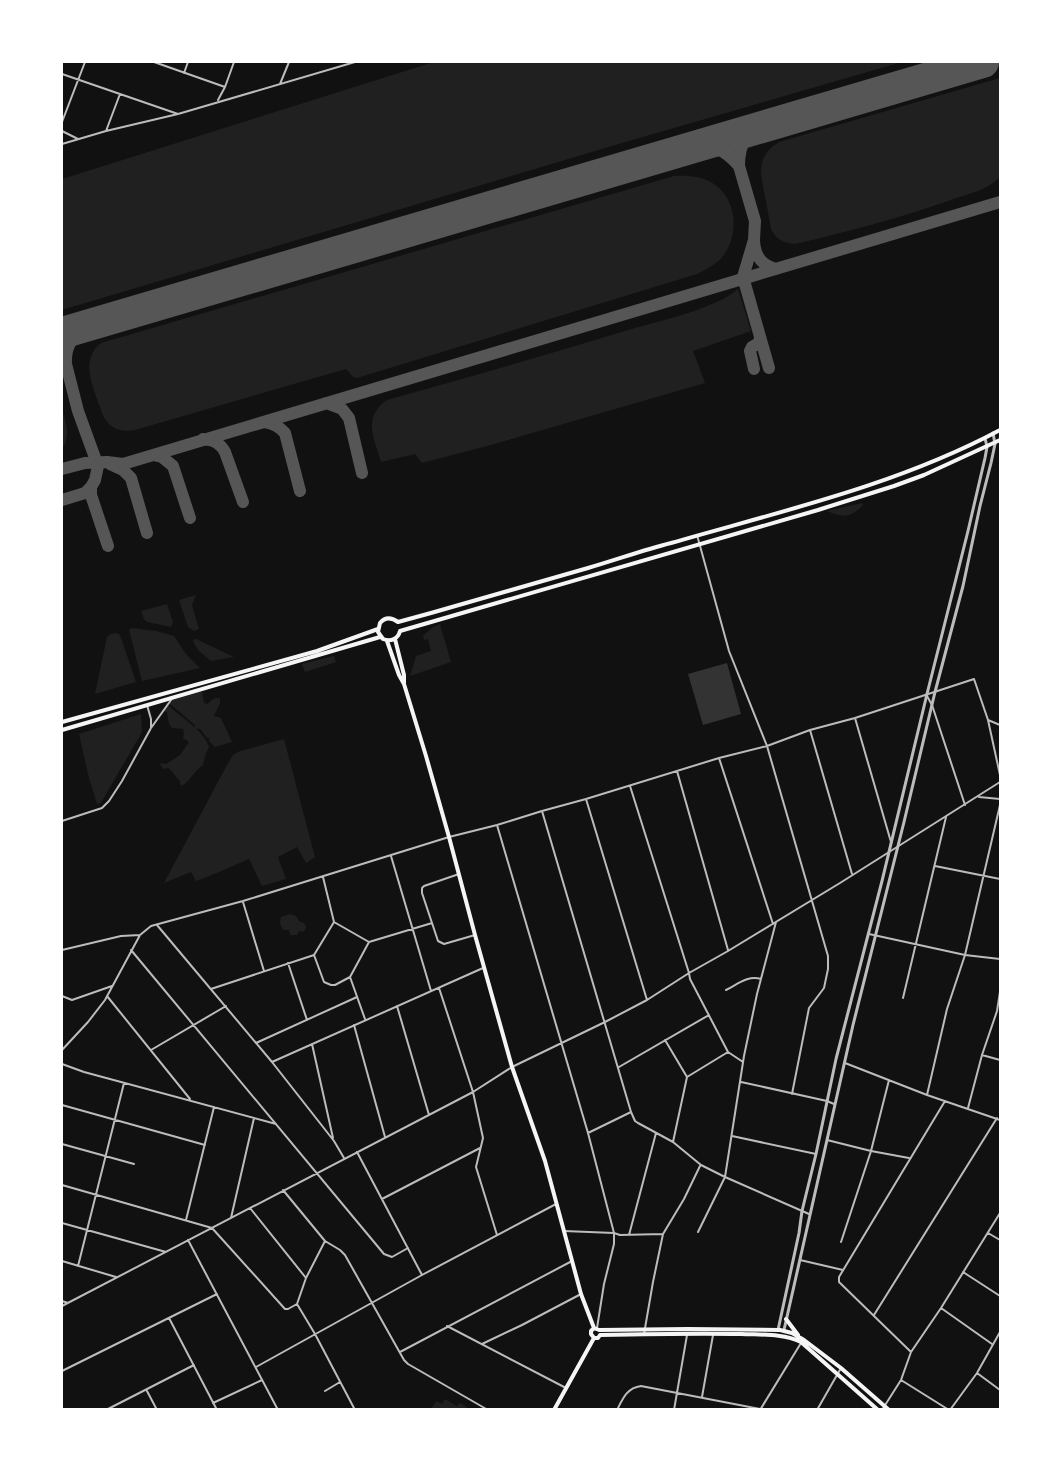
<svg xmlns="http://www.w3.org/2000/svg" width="1062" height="1471" font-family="Literata,serif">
<rect width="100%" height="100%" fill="#111"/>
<path fill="#202020" d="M434 62H902L622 143 62 310V179Z
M1000 78V177C988 190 967 194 951 200 900 218 847 232 795 244 783 243 776 239 771 229 769 218 767 207 765 196 760 173 756 156 779 142Z
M674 176C688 175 702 176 714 184 737 199 739 234 724 255 717 264 707 269 697 274L357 378 353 377 346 369 135 430C120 433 108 428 102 413 95 391 78 361 101 343Z
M738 289 751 331 693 351 705 383 491 445 422 463 415 454 381 462C374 437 362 418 387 400 470 377 553 353 635 328 664 320 716 308 738 289Z
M62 409C66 424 71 436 62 449Z
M862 503 863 505C850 518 844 518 827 511Z
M196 595 192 605 199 629 194 631 188 627 179 600Z
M167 604 173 622 171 627 147 622 144 619 141 611Z
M440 624 451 662 410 676 416 656 431 651 428 639 424 640 423 636 432 628Z
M131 628 156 631 174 636 186 654 200 668 142 681 129 630Z
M117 633 120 635 136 682 95 694 107 637 111 634Z
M194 639H196L234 657 211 661 199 651 193 642Z
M334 656 336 662 305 672 302 664Z
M202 691 204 703 208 704C211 699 215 698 220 698V703L214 716 221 718 232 742 215 747 209 741V738L206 737 200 729 195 728V725L169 703 172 698Z
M168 705C181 718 203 729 209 747L205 756 203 765C194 771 191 780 182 786L180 784V781C175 777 174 772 168 768L164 769 161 766 160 763 166 764 180 755 189 742 183 738 184 734 183 729 172 728 169 724 167 712 164 711Z
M141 714 142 732 101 803 97 804 89 778 79 734Z
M284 739 315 857 306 863 297 847 278 857 286 879 262 886 249 859 217 873 196 881 191 872 164 883 227 765 233 755 240 751Z
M290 914 296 916 300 922 304 923 306 927 304 932 299 931 297 935H290L289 930H283L280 923 281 917Z
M445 1399 457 1406 460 1403 467 1407 465 1409H431L436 1401 442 1404Z"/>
<path fill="#333" d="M727 663 741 714 703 725 688 674Z"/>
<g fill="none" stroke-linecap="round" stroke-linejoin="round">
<path stroke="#565656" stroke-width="12" d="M686 150C710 144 723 147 739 166 739 141 747 133 769 124
M739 166 755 221 754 240 743 277 769 368
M754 241C755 256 761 265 776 269
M62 356 66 364 78 411 98 466 95 480 91 487 85 493 62 500
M66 364C65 344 74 334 90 325
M754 369 750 351 752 347 759 343 760 338
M326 403 342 409 349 418 362 473
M264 422C273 424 279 426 285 433L300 491
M203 439C214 440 220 443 225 452L243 502
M153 455 162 457 173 466 190 518
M110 464 123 470 131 478 147 533
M62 469 85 463 107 462 123 464 1000 202
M91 487V495L108 546"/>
<path stroke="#565656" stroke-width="32" d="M62 333 983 62"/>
<path stroke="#bcbcbc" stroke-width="2" d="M154 62 225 87
M184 73 188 62
M62 74 178 114
M280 84 289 62
M218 100 225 87 234 62
M62 122 85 62
M62 131 78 139
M106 131 120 94
M62 144 106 131 178 114 355 62
M697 535 729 651 767 746 828 956V969L824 988 809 1008 792 1094
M927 696 932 705 965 805
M147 705 151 719V728
M855 718 891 842
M988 720 1000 725
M810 730 852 874
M719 758 773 924
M677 771 728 950
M630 786 689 973 690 979 728 1052 743 1062
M979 797 1000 799
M586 799 647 1000
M542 811 631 1112 635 1121 638 1123 673 1142 701 1165 725 1177 809 1214
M62 821 102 808 109 801 122 781 151 728 171 700
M497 825 588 1133 614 1233V1244L604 1284 597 1328
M391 856 431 991
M935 866 1000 879
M459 874 424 886 422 888V893L438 941 444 944 475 935
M323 877 334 922 369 942
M243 902 264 971
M157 925 272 1062 334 1141 344 1158
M869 934 965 955 1000 959
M62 950 121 936 140 935
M131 950 384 1254 392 1257 408 1248
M314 955 324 982 331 985H335L350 977 369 942 432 923
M288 963 307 1020
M350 977 365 1019
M439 988 473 1092 483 1138 476 1167 497 1235
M211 989 314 955 334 922
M726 990C738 984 748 975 761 979
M62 996 72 1000 112 986
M107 996 190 1099
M903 998 946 817
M397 1006 429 1115
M354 1025 385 1137
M665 1040 687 1077 673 1142
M256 1043 357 997
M312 1044 333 1138
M62 1050 88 1022 105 1000 140 935 151 926 243 901 449 837 497 825 542 811 586 799 719 758 767 746 810 730 855 718 974 679 988 720 1000 775
M151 1050 226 1006
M982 1055 1000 1060
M272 1062 483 968
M845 1063 927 1095 1000 1120
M62 1064 84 1072 276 1124
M619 1067 709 1015
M687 1077 728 1052
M741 1082 827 1101 834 1104
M927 1095 947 1009 965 955 1000 805
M62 1105 205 1145
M968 1108 982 1055 997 1011 1000 992
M588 1133 631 1112
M732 1136 816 1154
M827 1140 871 1151 909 1158
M62 1144 134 1164
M357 1152 422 1275
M62 1185 212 1228 285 1309H288L297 1304
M283 1190 325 1241 340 1250 345 1255 404 1360 408 1364 488 1410
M382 1199 480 1148
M250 1208 306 1278
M231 1218 254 1118
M186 1220 214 1107
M62 1223 166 1252
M564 1231 614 1233 620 1235 663 1234
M698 1232 725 1177 744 1056 757 994 776 922
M988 1233 1000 1240
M629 1235 656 1133
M188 1240 278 1410
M325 1241 306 1278 297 1304 315 1334 355 1410
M841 1242 871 1151 889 1080
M800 1260 843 1270
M62 1261 116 1277
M78 1266 124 1083
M963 1272 1000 1296
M62 1301 68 1303
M62 1306 473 1092 512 1067 605 1022 647 1000 689 973 728 951 840 883 1000 782
M941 1308 992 1344
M874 1315 997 1118
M169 1318 217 1410
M447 1326 566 1388
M644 1334 653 1282 663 1234 684 1199 700 1166
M482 1344 522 1325 581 1294
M400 1352 572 1261
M911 1352 839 1282V1277L945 1101
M256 1367 422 1275 556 1204
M62 1371 217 1294
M977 1373 1000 1390
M901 1380 949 1410
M147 1391 157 1410
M325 1391 340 1382
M702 1397 713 1335
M213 1403 262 1380
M106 1410 194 1365
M617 1410C623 1398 627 1388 641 1386L760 1409
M674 1410 687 1335
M760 1410 801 1343
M817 1410 841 1368
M882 1410 901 1380 911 1352 941 1308 1000 1213
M950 1410 977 1373 1000 1332"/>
<path stroke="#bcbcbc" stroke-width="3" d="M778 1330 799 1233 802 1211 816 1154 836 1059 882 881 927 694 968 531 985 458 987 447 985 438
M784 1330 853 1025 904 822 935 692 963 586 980 506 991 463 995 444 993 433"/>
<path stroke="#f5f5f5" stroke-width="4" d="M1000 430C897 485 782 511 671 543 643 550 616 560 588 568 536 583 483 598 431 613L398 622C391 617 385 617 380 623L378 632 383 639C391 642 398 639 400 631L818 510 894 486 924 475 1000 440
M395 639 404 675V683
M387 641 399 675 404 684 426 756 449 837 475 935 512 1067 545 1161 581 1294 594 1328 591 1331V1334L594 1338
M62 722 317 651 378 629
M62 730 380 637
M786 1319 798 1335
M594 1328 599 1330 688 1329 780 1330 792 1333 804 1340 841 1368 889 1410
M554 1410 594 1338H598L600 1335C647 1334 694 1333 741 1334 761 1335 783 1333 801 1342L878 1410"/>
</g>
<rect width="1062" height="1471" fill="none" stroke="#ffffff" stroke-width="126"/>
</svg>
